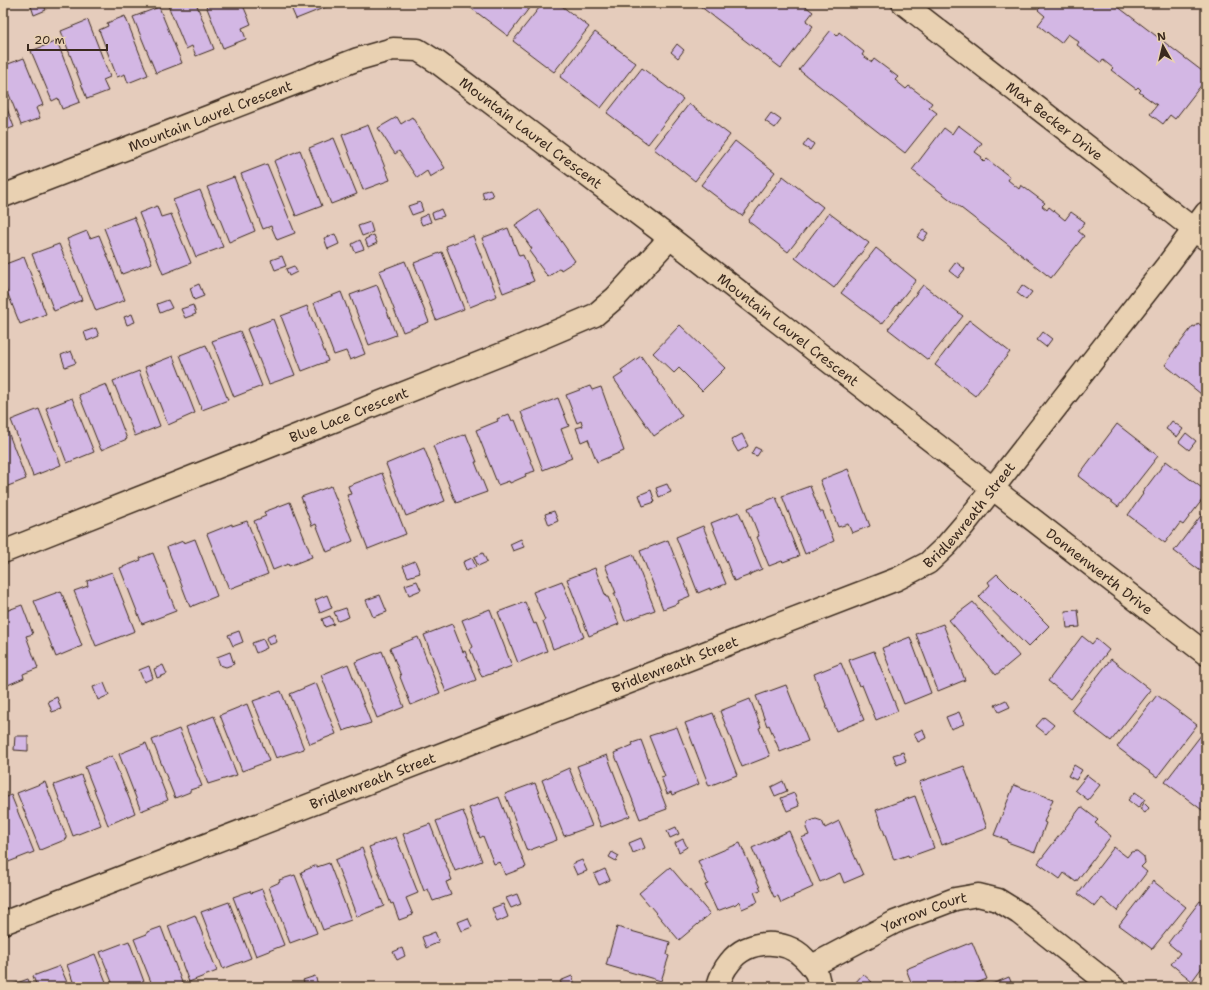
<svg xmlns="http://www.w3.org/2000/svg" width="1209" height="990" font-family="'Shantell Sans',sans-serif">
<rect width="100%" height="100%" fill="#e5ccbc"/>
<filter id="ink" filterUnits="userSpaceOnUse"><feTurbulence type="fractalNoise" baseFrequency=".025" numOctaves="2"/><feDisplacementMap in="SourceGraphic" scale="8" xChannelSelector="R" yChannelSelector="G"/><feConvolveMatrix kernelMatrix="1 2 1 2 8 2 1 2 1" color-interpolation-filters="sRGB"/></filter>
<g filter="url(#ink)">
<path fill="#d3b7e4" stroke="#3b2a1e" d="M30 3H43L46 10 34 15Z
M167 3H196L214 49 196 56 192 46 186 49Z
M205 3H242L251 24 242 28 246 39 223 48Z
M289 3H336L296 19Z
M469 3H533L508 36 467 5Z
M543 3H558L589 27 554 72 513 41Z
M696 3H801L813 12 806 21 813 26 781 68Z
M1044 3H1113L1206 74V79L1175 119 1170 115 1163 124 1150 114 1157 105 1139 92 1141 90 1138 87 1136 89 1111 70 1113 68 1103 60 1101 63 1077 45 1079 42 1068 34 1061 43 1038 25 1045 16 1038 10Z
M159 7 182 63 156 73 133 17Z
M125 16 148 75 128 83 125 74 117 77 99 30 108 26 107 23Z
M88 20 110 77 103 80 108 91 87 99 61 31Z
M831 30 837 36 839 32 864 52 862 55 872 62 874 59 898 77 895 80 906 89 909 86 932 103 929 107 937 113 905 153 799 70Z
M595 32 636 63 601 108 560 77Z
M57 41 80 102 62 109 58 98 52 101 31 51Z
M677 44 684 50 678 58 671 52Z
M24 58 43 105 36 108 40 118 21 125 3 79V66Z
M642 68 683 99 648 144 607 113Z
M3 98 14 127 3 131Z
M689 104 730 135 695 181 654 149Z
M771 113 781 120 775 128 765 121Z
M397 117 401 124 412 117 445 168 430 177 427 171 417 178 399 151 395 154 378 128Z
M368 125 390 180 363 190 342 135Z
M958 125 982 143 975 152 982 157 981 159 984 162 987 159 1010 177 1008 180 1019 189 1021 185 1045 203 1042 206 1047 210 1049 207 1065 220 1071 212 1085 222 1078 231 1084 236 1051 278 912 170 944 128 952 134Z
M334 138 357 194 331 204 309 148Z
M808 139 814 144 810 150 803 146Z
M735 141 775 172 742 216 701 185Z
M300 150 322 206 296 216 274 161Z
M267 164 295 233 277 240 271 226 263 229 241 174Z
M783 176 823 207 788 252 748 221Z
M234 177 255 231 229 242 207 187Z
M490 189 493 196 484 199 482 192Z
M200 190 223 247 196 257 173 200Z
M420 202 423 211 412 215 408 206Z
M157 206 161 217 171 214 191 263 163 274 139 213Z
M441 209 444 216 434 219 432 213Z
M539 209 575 261 561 270 560 268 548 277 529 251 532 249 515 225Z
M829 213 869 243 834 288 795 258Z
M428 214 431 222 422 225 419 218Z
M134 217 152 263 122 274 104 228Z
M370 222 373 232 362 236 358 226Z
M508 228 519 256 523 255 534 281 503 293 482 238Z
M923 230 928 233 923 241 917 237Z
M87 231 90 238 99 235 125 300 96 311 67 239Z
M335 234 339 244 328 249 324 238Z
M374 235 377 243 368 247 365 239Z
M473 236 497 296 470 307 446 246Z
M360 240 364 249 355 252 352 244Z
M59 244 82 300 54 311 32 254Z
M876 248 916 280 882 324 841 293Z
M442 252 464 309 436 320 414 263Z
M282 256 286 266 275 270 271 260Z
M24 257 46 314 20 324 3 282V265Z
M405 261 429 322 403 332 379 271Z
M956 262 965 269 958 278 949 271Z
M294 266 297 272 289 276 286 269Z
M199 284 204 296 194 300 190 288Z
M377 285 396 335 369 345 350 295Z
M923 285 963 316 928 360 888 329Z
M1022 285 1032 292 1026 300 1017 293Z
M341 292 365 354 350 360 346 351 334 355 314 303Z
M168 300 172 308 160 313 157 304Z
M193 305 196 314 185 318 181 309Z
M307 306 328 361 302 371 281 316Z
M3 313 6 321 3 322Z
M132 314 135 322 127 325 124 317Z
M273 319 295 375 269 384 247 329Z
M969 320 1010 352 975 396 935 365Z
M1198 323 1203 327 1206 324V398L1165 365 1171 357 1170 356 1193 326 1195 327Z
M680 325 725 368 702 391 679 368 674 373 653 353Z
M96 328 99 336 87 341 84 332Z
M240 331 262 386 234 397 212 341Z
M1043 332 1052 339 1046 347 1037 340Z
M206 345 228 400 202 410 180 355Z
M71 351 76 363 65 367 61 355Z
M173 356 195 413 168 425 145 367Z
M641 356 682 416 654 436 614 379 623 373 621 370Z
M139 371 160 426 135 436 113 381Z
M106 384 127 439 101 450 79 395Z
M590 386 592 390 601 387 624 451 597 462 588 439 581 442 576 428 583 426 581 421 577 423 566 395Z
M72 398 94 452 67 463 46 408Z
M558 398 569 426 561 429 572 458 543 470 521 412Z
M39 409 61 465 33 476 11 420Z
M509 414 512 421 515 420 535 471 525 474 526 476 510 483 509 481 498 485 476 430 498 421 497 419Z
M1172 421 1183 429 1177 437 1166 429Z
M5 424 26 479 3 488V425Z
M1117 424 1158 456 1118 507 1078 476Z
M1186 433 1196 441 1189 450 1179 442Z
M466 434 477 462H475L487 492 456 503 433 446Z
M742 434 748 446 738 452 731 440Z
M755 447 761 450 757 456 751 454Z
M424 448 445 501 406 516 386 464Z
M1166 461 1206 491V495L1183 525 1180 523 1165 543 1128 515 1143 494 1142 493Z
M848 469 870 526 852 533 848 524 838 527 820 480Z
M382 473 406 534 368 549 347 495 351 494 348 486Z
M667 484 671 492 659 497 656 488Z
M331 486 353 541 327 552 316 524 312 526 301 497Z
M810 486 820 512H823L834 541 805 554 782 496Z
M651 490 655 502 643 506 639 495Z
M776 497 799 556 783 562 782 561 769 566 757 537 759 536 748 508Z
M290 502 312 557 289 566 288 564 273 570 254 521 266 516 264 512Z
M1206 509V575L1174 551Z
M554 511 558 521 549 525 545 514Z
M739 512 762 569 750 574V575L734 581 711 523Z
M247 521 268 574 229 589 207 534 232 524V526Z
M703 526 726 584 710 590V588L698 593 676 537Z
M195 539 217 596 190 607 167 547 183 541 184 543Z
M521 539 524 547 513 551 510 544Z
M668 540 690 596 678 601 679 603 663 609 640 551Z
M153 553 176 611 142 624 120 568 141 560 140 558Z
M483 553 487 562 478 566 474 557Z
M633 554 655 610 625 621 614 593H616L605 565Z
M472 558 476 567 466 571 463 562Z
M415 561 420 573 408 577 403 566Z
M595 568 606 597H608L619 624 589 636 567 579Z
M112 572 135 631 96 646 74 591 88 586 87 581Z
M997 574 1049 626 1028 647 979 597 990 585 988 582Z
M417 581 421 590 409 595 405 585Z
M562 581 584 637 553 649 543 621 545 620 533 592Z
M61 591 82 646 56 657 34 601Z
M327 595 332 608 320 613 315 600Z
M380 595 387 612 373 617 366 600Z
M525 602 534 624 536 623 547 651 518 663 498 612Z
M973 602 1019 656 996 675 949 620Z
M22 605 33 634 26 636 38 668 23 674 24 678 3 687V612Z
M346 608 349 617 338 621 334 612Z
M490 609 512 666 482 677 470 649 473 647 462 620Z
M1078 610 1080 627 1067 628 1065 611Z
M330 616 334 624 325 627 322 619Z
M452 624 463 652 465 651 476 680 446 692 424 635Z
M943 624 965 680 938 691 916 634Z
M239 631 243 642 233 646 228 635Z
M274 634 277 642 269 645 266 638Z
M1082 636 1092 644 1096 639 1109 650 1071 699 1048 681Z
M418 637 440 693 411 705 400 677 401 676 390 648Z
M910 637 931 693 904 704 882 648Z
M263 639 267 648 256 653 252 643Z
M382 651 404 707 377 718 355 662Z
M874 651 898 711 876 720 862 685 859 686 849 660Z
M230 652 234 664 226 667 220 665 217 657Z
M1111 659 1151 690 1111 741 1071 710Z
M841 663 864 720 836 731 814 674Z
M348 664 371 723 356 728 355 727 343 731 321 675Z
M163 665 167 674 157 678 154 669Z
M149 666 153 678 144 682 139 670Z
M104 683 109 695 98 700 93 687Z
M316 683 336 734 310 744 290 694Z
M786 685 808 741 780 752 769 725 767 726 756 696Z
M281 691 304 749 276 758 253 701Z
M1157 695 1197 725 1157 777 1117 747Z
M57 697 61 709 52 712 48 701Z
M750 699 761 727 759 728 770 756 742 767 720 711Z
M1006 700 1010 707 999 712 995 705Z
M247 704 269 761 242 771 220 715Z
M959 712 964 724 951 729 946 717Z
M713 713 737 775 709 786 685 723Z
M214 716 237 775 208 784 186 727Z
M1044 717 1054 725 1046 734 1036 726Z
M677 727 699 784 672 795 671 792 667 794 661 777 665 776 649 736Z
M179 729 202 786 190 790V792L175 798 152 740Z
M923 729 926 738 918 742 914 733Z
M1205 730 1206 731V813L1165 782Z
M15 736H28V751L14 750Z
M641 740 667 809 640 819 614 753 633 745 632 743Z
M146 743 168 800 141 811 119 754Z
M903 752 906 761 897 765 893 755Z
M607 755 630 816 601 827 577 766Z
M112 756 135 813 108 825 85 767Z
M1074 765 1082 770 1076 780 1068 776Z
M964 766 987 828 942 845 919 782Z
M569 768 592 826 564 836 542 780Z
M81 775 101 825 73 836 54 785Z
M1087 775 1100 785 1088 800 1075 790Z
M783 781 787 791 775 796 771 787Z
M45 782 67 839 40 850 17 793Z
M535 783 557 840 527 851 505 794Z
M1014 785 1053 799 1044 822 1046 823 1035 852 1007 842 1008 840 994 835Z
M1135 792 1145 799 1138 808 1128 800Z
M794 793 799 806 787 811 781 798Z
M11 795 34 852 6 863 3 855V799Z
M915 796 934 848 909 857 908 855 894 860 876 810Z
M499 797 526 867 505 875 500 862 494 864 483 836 480 838 469 808Z
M1144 803 1149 808 1145 813 1140 809Z
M1081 807 1098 820 1095 823 1111 836 1076 882 1064 873 1060 879 1038 863Z
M463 811 482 861 455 871 436 821Z
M816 819 822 821 825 828 839 821 863 875 844 883 840 873 820 882 801 838 809 835 806 828 808 822Z
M430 824 452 880 446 882 451 895 433 901 428 889 424 891 403 834Z
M676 827 679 834 670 838 667 831Z
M789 831 813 887 793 896 794 897 781 903 778 896 774 897 752 848Z
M396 837 418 893 406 898 413 915 399 920 393 903 391 904 369 847Z
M641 838 645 848 633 853 629 843Z
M683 839 687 847 679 852 675 843Z
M740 843 761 890 754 892 758 902 742 909 739 901 736 904 717 911 705 885 708 884 698 861Z
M1114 847 1127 857 1131 852 1137 851 1144 857 1145 863 1141 867 1147 872 1117 911 1102 898 1095 907 1078 894Z
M362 848 384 906 357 917 335 860Z
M612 852 619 856 616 861 609 857Z
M582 860 587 871 577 875 572 864Z
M329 863 351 920 323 930 301 872 317 865V867Z
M670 867 710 914 679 940 639 893Z
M605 869 610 880 599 885 594 874Z
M295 875 317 933 290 943 269 887 280 882 279 880Z
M1153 881 1186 907 1152 949 1119 925Z
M262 889 284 945 256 956 233 897 250 891 251 893Z
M517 894 521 904 511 908 506 898Z
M1200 901 1206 905V962L1192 981 1171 964 1180 953 1168 943Z
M229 902 251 958 223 969 201 912Z
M503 904 508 917 497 922 492 908Z
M195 915 217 971 189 982 168 926Z
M468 918 472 927 462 931 458 922Z
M161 927 183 985 177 987H153L134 939 147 934V932Z
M617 927 670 942 667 955 669 956 661 981 606 965Z
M435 932 439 942 426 948 422 937Z
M129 941 146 987H114L100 952Z
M972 942 987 979 966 987H957L955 982 941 987H913L906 969Z
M402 948 405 956 397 960 393 952Z
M95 954 108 987H75L67 965Z
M60 966 69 987H37L33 976Z
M863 974 872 982 867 987H860L855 983Z
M315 976 319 987H306L303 980Z
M572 976 576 987H563L560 981Z
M1206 976V987H1198Z
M1009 977 1013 987H985Z
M28 979 31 987H6Z"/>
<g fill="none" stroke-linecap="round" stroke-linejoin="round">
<g stroke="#3b2a1e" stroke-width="25">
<g id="street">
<path id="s1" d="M903 3 1206 239"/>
<path id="s2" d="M3 196 358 59 393 49 418 50 437 62 670 238 1206 654"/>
<path id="s3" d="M3 552 510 351 595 315 616 297 670 238"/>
<path id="s4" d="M3 923 897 579 928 563 946 546 964 525 1169 263 1206 213"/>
<path id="s5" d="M812 966 895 922 955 899 978 895 998 900 1019 913 1113 987"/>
<path d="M718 987C720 978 724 969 730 962 747 939 785 938 804 958 809 963 814 968 817 975 818 979 819 983 820 987"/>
</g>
</g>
<use href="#street" stroke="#e9d1b2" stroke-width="22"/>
</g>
</g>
<g text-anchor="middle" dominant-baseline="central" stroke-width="4" stroke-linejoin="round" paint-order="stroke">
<g font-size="14" fill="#3b2a1e" stroke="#e9d1b2">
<text stroke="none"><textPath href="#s2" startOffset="222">Mountain Laurel Crescent</textPath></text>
<text stroke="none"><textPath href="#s1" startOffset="192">Max Becker Drive</textPath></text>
<text stroke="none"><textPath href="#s2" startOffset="582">Mountain Laurel Crescent</textPath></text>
<text stroke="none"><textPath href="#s2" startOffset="906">Mountain Laurel Crescent</textPath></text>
<text stroke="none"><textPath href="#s3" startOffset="372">Blue Lace Crescent</textPath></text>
<text stroke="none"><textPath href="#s4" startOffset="1056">Bridlewreath Street</textPath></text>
<text stroke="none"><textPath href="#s2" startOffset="1300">Donnenwerth Drive</textPath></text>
<text stroke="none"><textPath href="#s4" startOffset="720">Bridlewreath Street</textPath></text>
<text stroke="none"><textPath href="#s4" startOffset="396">Bridlewreath Street</textPath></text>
<text stroke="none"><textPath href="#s5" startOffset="125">Yarrow Court</textPath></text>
</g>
</g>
<rect width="1209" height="990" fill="none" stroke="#e9d1b2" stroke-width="16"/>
<rect x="8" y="8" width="1193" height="974" fill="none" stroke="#3b2a1e" stroke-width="1.5" filter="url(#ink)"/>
<g transform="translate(1163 46) rotate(352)" stroke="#e9d1b2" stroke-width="3" paint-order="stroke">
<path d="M0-3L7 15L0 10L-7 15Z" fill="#3b2a1e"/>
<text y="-6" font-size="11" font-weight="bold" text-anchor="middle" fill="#3b2a1e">N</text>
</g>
<path d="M28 44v6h79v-6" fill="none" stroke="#3b2a1e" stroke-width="2"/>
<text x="34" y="44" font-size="12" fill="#3b2a1e" stroke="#e9d1b2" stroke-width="3" paint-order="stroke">20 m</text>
</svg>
